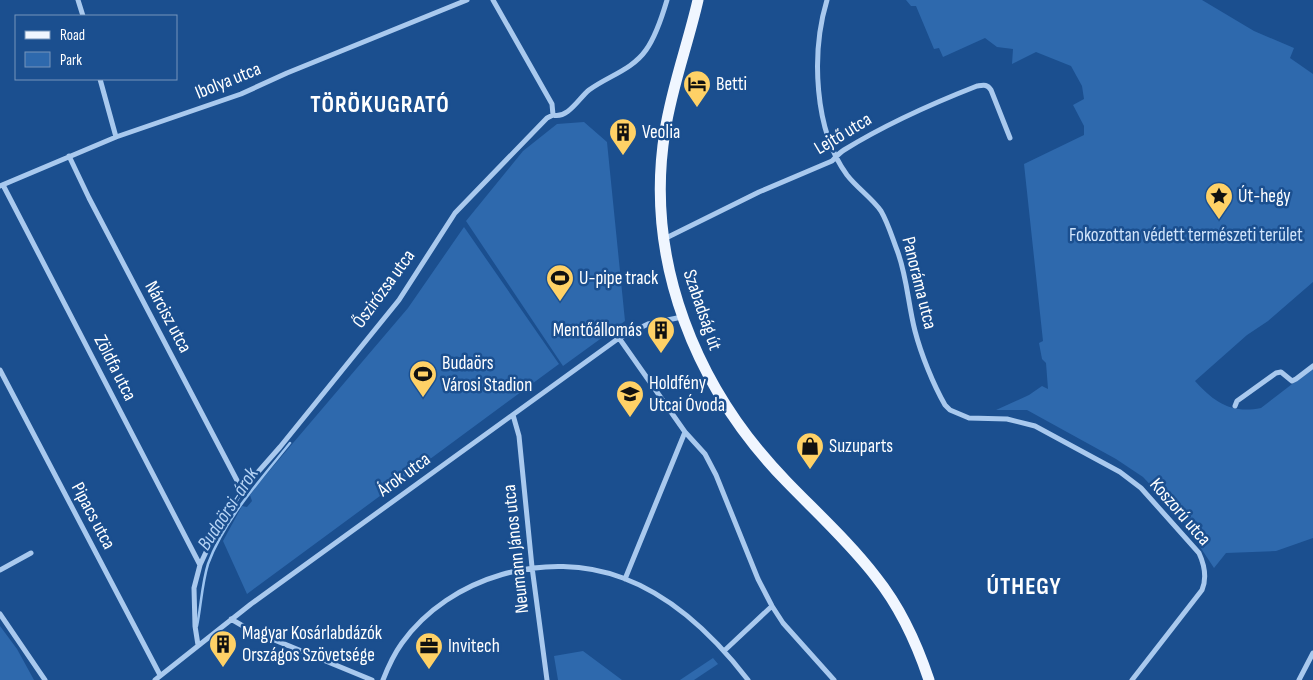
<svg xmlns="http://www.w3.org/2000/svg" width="1313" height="680" font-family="'Sofia Sans Condensed',sans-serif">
<rect width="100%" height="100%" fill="#1b4f8f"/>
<path fill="#2e69ad" d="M906 0H1202L1254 31 1294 48 1290 58 1313 74V282L1268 321 1247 335 1195 381C1214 402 1231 414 1261 408L1313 368V538L1276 551 1226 553 1214 568 1179 515 1143 477 1116 459 1027 410H996L1029 395 1042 386 1048 389 1046 363 1042 359 1039 343 1043 341 1024 164 1084 135V126L1073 105 1084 99 1082 86 1071 66 1036 52 1012 64 1013 49 997 47 985 38 943 57 939 48 934 49 916 6H911Z
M584 122 607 142 625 321 563 366 466 221 523 151 557 124Z
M464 227 559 364 247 594 223 541 242 506 247 507 252 501 250 495 259 483 408 308Z
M0 626 17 649 34 680H0Z
M583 651 622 680H558L554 656Z
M713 658 718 664 694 680H680Z"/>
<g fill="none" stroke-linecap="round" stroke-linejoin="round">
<path stroke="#9cc4f0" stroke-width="2.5" d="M197 626C201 606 202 583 208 564 224 520 261 479 290 443"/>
<path stroke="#a9c9ee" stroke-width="5" d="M78 0 83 16
M493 0 552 104 553 115
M827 0C811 53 814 130 847 175 857 188 872 198 881 211 888 223 892 237 897 250 907 276 908 304 915 331 921 354 933 384 945 405L950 410 969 418 1007 419 1035 426 1120 472 1141 488 1199 553C1204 564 1207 578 1202 590L1132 680
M100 79 116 137
M69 156 89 198 242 490
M3 185 200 565
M0 186 116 137 241 94 287 73 467 0
M664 239 759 192 832 161C836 157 839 153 844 150 886 124 931 104 977 86 984 85 987 84 991 90L1010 138
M619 338 685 432 705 454 716 475 758 579 772 606 783 623 834 680
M0 370 160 675
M1235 406 1237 401 1276 373 1281 372 1292 381 1296 379 1313 366
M513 415 519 436 532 567 547 680
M0 570 31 553
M625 579 685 432
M0 614 45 680
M231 619 248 629 372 680
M198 645 195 626 194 588 200 565 213 537 242 490 280 447 399 300 455 213 547 118 553 115C568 119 579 98 589 90 608 76 632 70 646 50 656 36 662 17 667 0
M724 651 772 606
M155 680 251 604 619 338 648 324 682 317
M383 680C388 667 394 654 402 643 450 576 547 549 623 578 674 597 715 637 748 680
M1299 680 1313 653"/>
<path stroke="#f0f6ff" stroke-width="11" d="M698 0C688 44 672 86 665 131 644 261 696 389 787 482 817 513 850 543 876 577 900 607 917 644 929 680"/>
</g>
<defs>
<g id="hotel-pin" transform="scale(1.4375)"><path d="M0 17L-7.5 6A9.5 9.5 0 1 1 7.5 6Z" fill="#ffd166" stroke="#1b4f8f"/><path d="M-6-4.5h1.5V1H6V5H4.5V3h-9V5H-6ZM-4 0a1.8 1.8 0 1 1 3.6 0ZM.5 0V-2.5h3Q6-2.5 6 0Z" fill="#111"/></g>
<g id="building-pin" transform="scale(1.4375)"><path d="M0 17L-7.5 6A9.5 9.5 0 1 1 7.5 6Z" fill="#ffd166" stroke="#1b4f8f"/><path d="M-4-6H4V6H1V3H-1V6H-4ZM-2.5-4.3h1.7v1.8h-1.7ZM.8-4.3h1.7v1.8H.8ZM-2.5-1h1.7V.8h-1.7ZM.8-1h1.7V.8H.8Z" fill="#111"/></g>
<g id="sight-pin" transform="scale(1.4375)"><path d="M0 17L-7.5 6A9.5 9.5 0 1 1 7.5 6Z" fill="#ffd166" stroke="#1b4f8f"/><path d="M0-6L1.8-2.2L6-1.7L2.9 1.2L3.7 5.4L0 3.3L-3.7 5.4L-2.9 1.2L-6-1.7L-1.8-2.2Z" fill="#111"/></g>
<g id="stadium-pin" transform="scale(1.4375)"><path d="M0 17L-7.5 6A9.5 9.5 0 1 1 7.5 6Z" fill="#ffd166" stroke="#1b4f8f"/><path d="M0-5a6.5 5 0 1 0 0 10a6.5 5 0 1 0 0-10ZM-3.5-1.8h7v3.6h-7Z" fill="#111"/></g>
<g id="school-pin" transform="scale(1.4375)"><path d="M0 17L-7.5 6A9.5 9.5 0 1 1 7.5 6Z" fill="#ffd166" stroke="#1b4f8f"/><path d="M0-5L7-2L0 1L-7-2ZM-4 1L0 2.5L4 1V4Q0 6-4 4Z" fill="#111"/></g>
<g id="shop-pin" transform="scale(1.4375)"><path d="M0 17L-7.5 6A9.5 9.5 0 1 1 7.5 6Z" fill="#ffd166" stroke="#1b4f8f"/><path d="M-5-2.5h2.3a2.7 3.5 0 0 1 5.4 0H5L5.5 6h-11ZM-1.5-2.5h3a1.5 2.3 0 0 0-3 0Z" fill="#111"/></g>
<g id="office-pin" transform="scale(1.4375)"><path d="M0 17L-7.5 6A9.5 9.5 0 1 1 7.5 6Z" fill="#ffd166" stroke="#1b4f8f"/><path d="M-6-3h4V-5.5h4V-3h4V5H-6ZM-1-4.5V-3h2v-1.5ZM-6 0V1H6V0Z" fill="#111"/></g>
</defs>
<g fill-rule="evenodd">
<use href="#hotel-pin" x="697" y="84"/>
<use href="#building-pin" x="623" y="132"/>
<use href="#sight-pin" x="1219" y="196"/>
<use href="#stadium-pin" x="560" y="278"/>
<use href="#building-pin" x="661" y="330"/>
<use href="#stadium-pin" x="423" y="374"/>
<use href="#school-pin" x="630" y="394"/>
<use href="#shop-pin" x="810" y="446"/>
<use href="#building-pin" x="223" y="644"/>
<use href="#office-pin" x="429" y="646"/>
</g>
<g text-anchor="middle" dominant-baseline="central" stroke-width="5" stroke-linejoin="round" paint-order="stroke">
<g font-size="19" fill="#fff" stroke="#1b4f8f">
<text transform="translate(228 81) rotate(-22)">Ibolya utca</text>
<text transform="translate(843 134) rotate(-31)">Lejtő utca</text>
<text transform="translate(919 283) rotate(76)">Panoráma utca</text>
<text transform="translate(384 289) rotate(-54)">Őszirózsa utca</text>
<text transform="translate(702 310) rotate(71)">Szabadság út</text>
<text transform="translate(168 317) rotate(62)">Nárcisz utca</text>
<text transform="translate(115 368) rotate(63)">Zöldfa utca</text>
<text transform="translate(404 475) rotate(-36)">Árok utca</text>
<text transform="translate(1180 512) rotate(49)">Koszorú utca</text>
<text transform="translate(93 516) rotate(62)">Pipacs utca</text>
<text transform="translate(516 549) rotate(-96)">Neumann János utca</text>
</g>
<g font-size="19" fill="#fff" stroke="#1b4f8f" text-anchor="start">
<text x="716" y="84">Betti</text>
<text x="642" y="132">Veolia</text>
<text x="1238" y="196">Út-hegy</text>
<text x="579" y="278">U-pipe track</text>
<text x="642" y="330" text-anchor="end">Mentőállomás</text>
<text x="442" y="363">Budaörs<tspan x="442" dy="22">Városi Stadion</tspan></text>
<text x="649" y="383">Holdfény<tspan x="649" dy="22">Utcai Óvoda</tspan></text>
<text x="829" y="446">Suzuparts</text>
<text x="242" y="633">Magyar Kosárlabdázók<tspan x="242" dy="22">Országos Szövetsége</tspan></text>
<text x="448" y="646">Invitech</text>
</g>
<g font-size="19" fill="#cfe3fa" stroke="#1b4f8f">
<text x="1186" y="235">Fokozottan védett természeti terület</text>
</g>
<g font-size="20" font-style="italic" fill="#b5d3f5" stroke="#1b4f8f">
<text transform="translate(228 509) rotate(-57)">Budaörsi-árok</text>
</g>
<g font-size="24" font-weight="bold" letter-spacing="1" fill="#fff" stroke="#1b4f8f">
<text x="380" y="104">TÖRÖKUGRATÓ</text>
<text x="1024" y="586">ÚTHEGY</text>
</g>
</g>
<rect x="15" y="15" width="162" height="65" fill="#1b4f8f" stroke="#7695bc"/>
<rect x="25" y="31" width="25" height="8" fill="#f0f6ff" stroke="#7695bc"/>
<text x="60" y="40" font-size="15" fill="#ffffff">Road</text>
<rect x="25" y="52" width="25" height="15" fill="#2e69ad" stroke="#7695bc"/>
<text x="60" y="65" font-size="15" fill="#ffffff">Park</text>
</svg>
